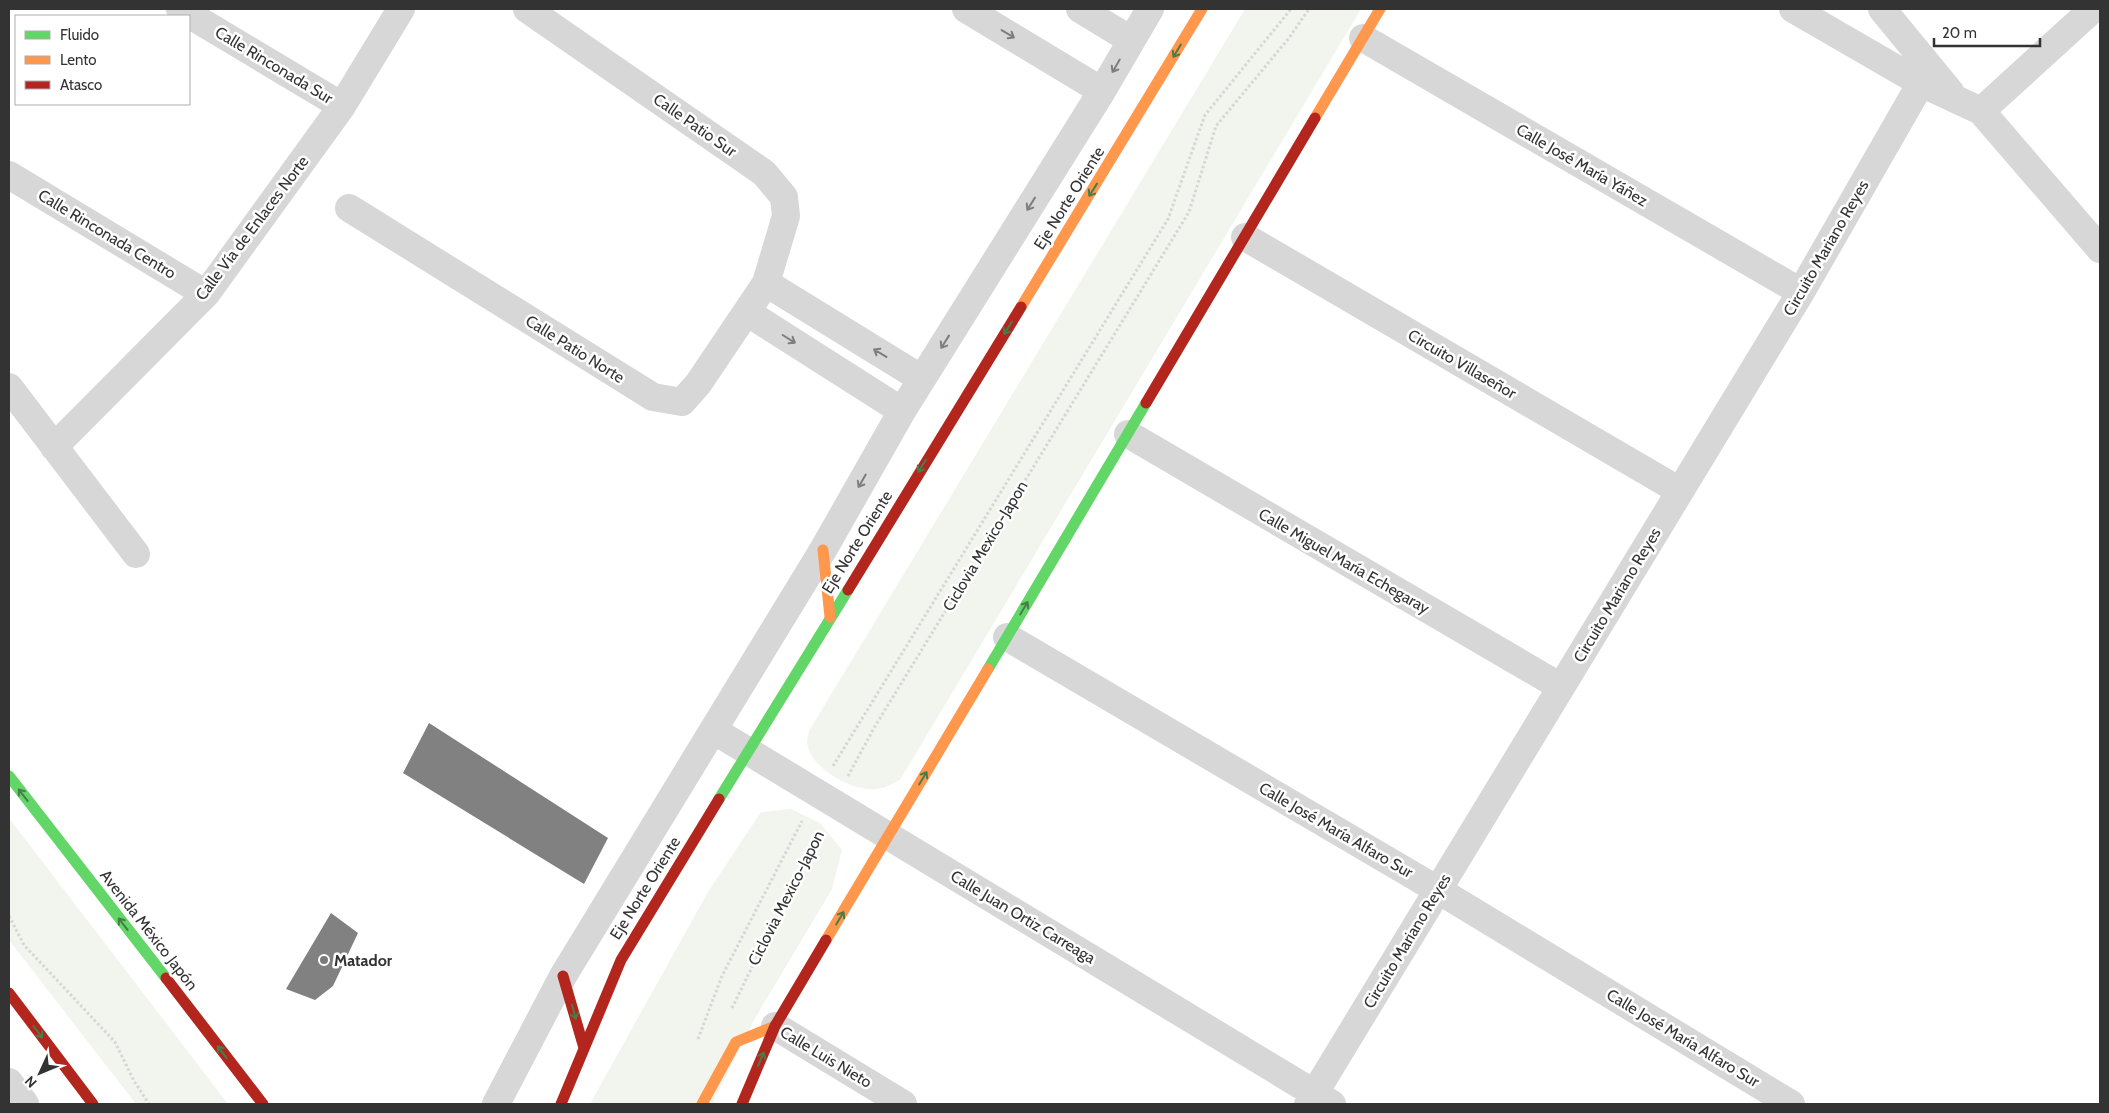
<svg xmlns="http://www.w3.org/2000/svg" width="2109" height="1113" font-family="Cabin,sans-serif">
<rect width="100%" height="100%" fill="#fff"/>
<path fill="#f1f5ed" d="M1245 9H1361L900 780C894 782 888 787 882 788 858 795 814 771 808 747 806 742 808 736 809 731Z
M791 809 820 823 842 850 832 889 754 1020 712 1104H590L708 892 761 812Z
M9 818 228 1104H136L9 940Z"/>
<path fill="#818181" d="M429 723 608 838 584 884 403 773Z
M331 913 358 933 333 986 315 1000 286 989Z"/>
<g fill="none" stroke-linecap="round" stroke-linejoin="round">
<path stroke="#d6d6d6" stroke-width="3" stroke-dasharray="2.5 2.5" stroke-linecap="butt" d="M833 766 1168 219 1205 115 1291 9
M848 776 874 728 1189 212 1216 126 1289 38 1309 9
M9 916 24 945 115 1042 134 1081 149 1104
M732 1008 818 832
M698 1039 722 976 802 821"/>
<path stroke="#d7d7d7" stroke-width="28" d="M180 9 342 106
M966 9 1102 91
M1080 9 1131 40
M1793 9 1921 83 1981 111 2100 249
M1882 9 1951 93
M1363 38 1801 292
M1981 111 2093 9
M9 175 206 294
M349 208 653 397 682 402 698 384 766 283 786 216 784 197 764 173 527 9
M1245 237 1680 491
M766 283 922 379
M748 313 902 411
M9 387 136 554
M1128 434 1561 687
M54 447 206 294 342 106 401 9
M1007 637 1438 890 1791 1104
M713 730 1332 1104
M775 1026 903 1104
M9 1082 25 1104
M496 1104 563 976 823 550 902 411 1102 91 1150 9
M1308 1104 1801 292 1921 83"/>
<path stroke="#63d668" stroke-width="11" d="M988 669 1146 403
M9 776 166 978
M719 799 848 590"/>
<path stroke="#ff974d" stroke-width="11" d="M1315 118 1380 9
M1021 307 1202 9
M823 550 830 617
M826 940 988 669
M702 1104 736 1042 775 1026"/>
<path stroke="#b3261e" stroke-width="11" d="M1146 403 1315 118
M848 590 1021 307
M563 976 584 1048
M166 978 263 1104
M9 993 93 1104
M561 1104 621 960 719 799
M742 1104 775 1026 826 940"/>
</g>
<defs><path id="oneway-shaft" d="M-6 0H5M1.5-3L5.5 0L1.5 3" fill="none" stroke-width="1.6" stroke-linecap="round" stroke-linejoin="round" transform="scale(1.25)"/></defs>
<g stroke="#7d7d7d">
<use href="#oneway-shaft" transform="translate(1008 34) rotate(31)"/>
<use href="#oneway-shaft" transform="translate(1116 66) rotate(120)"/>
<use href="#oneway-shaft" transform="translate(1031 204) rotate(122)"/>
<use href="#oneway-shaft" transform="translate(789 339) rotate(32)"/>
<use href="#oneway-shaft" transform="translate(945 342) rotate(122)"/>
<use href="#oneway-shaft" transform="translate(880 353) rotate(-149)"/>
<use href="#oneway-shaft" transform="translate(862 481) rotate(120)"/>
</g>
<g stroke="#497c4b">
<use href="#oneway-shaft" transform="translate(1177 51) rotate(121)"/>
<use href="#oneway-shaft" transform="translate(1093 190) rotate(122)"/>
<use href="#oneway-shaft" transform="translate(1008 328) rotate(122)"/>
<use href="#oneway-shaft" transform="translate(922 466) rotate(122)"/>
<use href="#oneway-shaft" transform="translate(1024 608) rotate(-59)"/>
<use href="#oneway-shaft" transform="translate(923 778) rotate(-59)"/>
<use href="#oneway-shaft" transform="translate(23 795) rotate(-128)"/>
<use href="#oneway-shaft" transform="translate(840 918) rotate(-59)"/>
<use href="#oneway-shaft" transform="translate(123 924) rotate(-128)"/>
<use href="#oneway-shaft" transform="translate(574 1012) rotate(74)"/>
<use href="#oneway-shaft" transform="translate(38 1032) rotate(53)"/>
<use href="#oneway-shaft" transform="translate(222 1052) rotate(-128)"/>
<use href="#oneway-shaft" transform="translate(761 1059) rotate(-67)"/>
</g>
<circle fill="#7a7a7a" stroke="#fff" stroke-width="2" cx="324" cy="960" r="5"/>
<g text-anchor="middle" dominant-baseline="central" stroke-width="5" stroke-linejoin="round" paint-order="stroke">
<g font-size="16" fill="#333" stroke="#fff">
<text transform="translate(274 65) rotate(31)">Calle Rinconada Sur</text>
<text transform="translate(695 125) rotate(35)">Calle Patio Sur</text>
<text transform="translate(1582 165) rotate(30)">Calle José María Yáñez</text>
<text transform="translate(1069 198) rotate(-58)">Eje Norte Oriente</text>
<text transform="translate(252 228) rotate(-53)">Calle Vía de Enlaces Norte</text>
<text transform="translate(107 234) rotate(31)">Calle Rinconada Centro</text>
<text transform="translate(1826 248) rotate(-60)">Circuito Mariano Reyes</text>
<text transform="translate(575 349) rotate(32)">Calle Patio Norte</text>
<text transform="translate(1462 364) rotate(30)">Circuito Villaseñor</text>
<text transform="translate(857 542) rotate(-58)">Eje Norte Oriente</text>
<text transform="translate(985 546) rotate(-59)">Ciclovia Mexico-Japon</text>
<text transform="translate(1344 561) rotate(30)">Calle Miguel María Echegaray</text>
<text transform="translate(1617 595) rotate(-59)">Circuito Mariano Reyes</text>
<text transform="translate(1336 830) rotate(30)">Calle José María Alfaro Sur</text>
<text transform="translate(645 888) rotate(-58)">Eje Norte Oriente</text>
<text transform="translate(786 898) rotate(-63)">Ciclovia Mexico-Japon</text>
<text transform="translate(1023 917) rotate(31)">Calle Juan Ortiz Carreaga</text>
<text transform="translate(149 930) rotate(52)">Avenida México Japón</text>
<text transform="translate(1407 941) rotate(-59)">Circuito Mariano Reyes</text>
<text transform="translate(1683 1038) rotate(31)">Calle José María Alfaro Sur</text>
<text transform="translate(826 1057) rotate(31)">Calle Luis Nieto</text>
</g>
<g font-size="16" font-weight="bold" fill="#333" stroke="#fff" text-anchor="start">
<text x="334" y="960">Matador</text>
</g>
</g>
<rect width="2109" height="1113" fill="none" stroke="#333333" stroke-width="20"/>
<rect x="15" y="15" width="175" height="90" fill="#ffffff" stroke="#adadad"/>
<rect x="25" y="31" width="25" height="8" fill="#63d668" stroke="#adadad"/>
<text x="60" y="40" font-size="15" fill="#333333">Fluido</text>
<rect x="25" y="56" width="25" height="8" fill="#ff974d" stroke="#adadad"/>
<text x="60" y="65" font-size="15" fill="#333333">Lento</text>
<rect x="25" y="81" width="25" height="8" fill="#b3261e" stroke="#adadad"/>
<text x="60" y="90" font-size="15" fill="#333333">Atasco</text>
<g transform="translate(40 1073) rotate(226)" stroke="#ffffff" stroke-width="4" paint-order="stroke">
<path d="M0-4L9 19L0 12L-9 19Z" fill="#333333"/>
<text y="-8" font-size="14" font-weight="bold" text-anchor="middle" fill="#333333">N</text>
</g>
<path d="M1934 38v8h106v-8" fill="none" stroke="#333333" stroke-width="2.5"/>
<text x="1942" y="38" font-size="15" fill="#333333" stroke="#ffffff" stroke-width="4" paint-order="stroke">20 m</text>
</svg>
